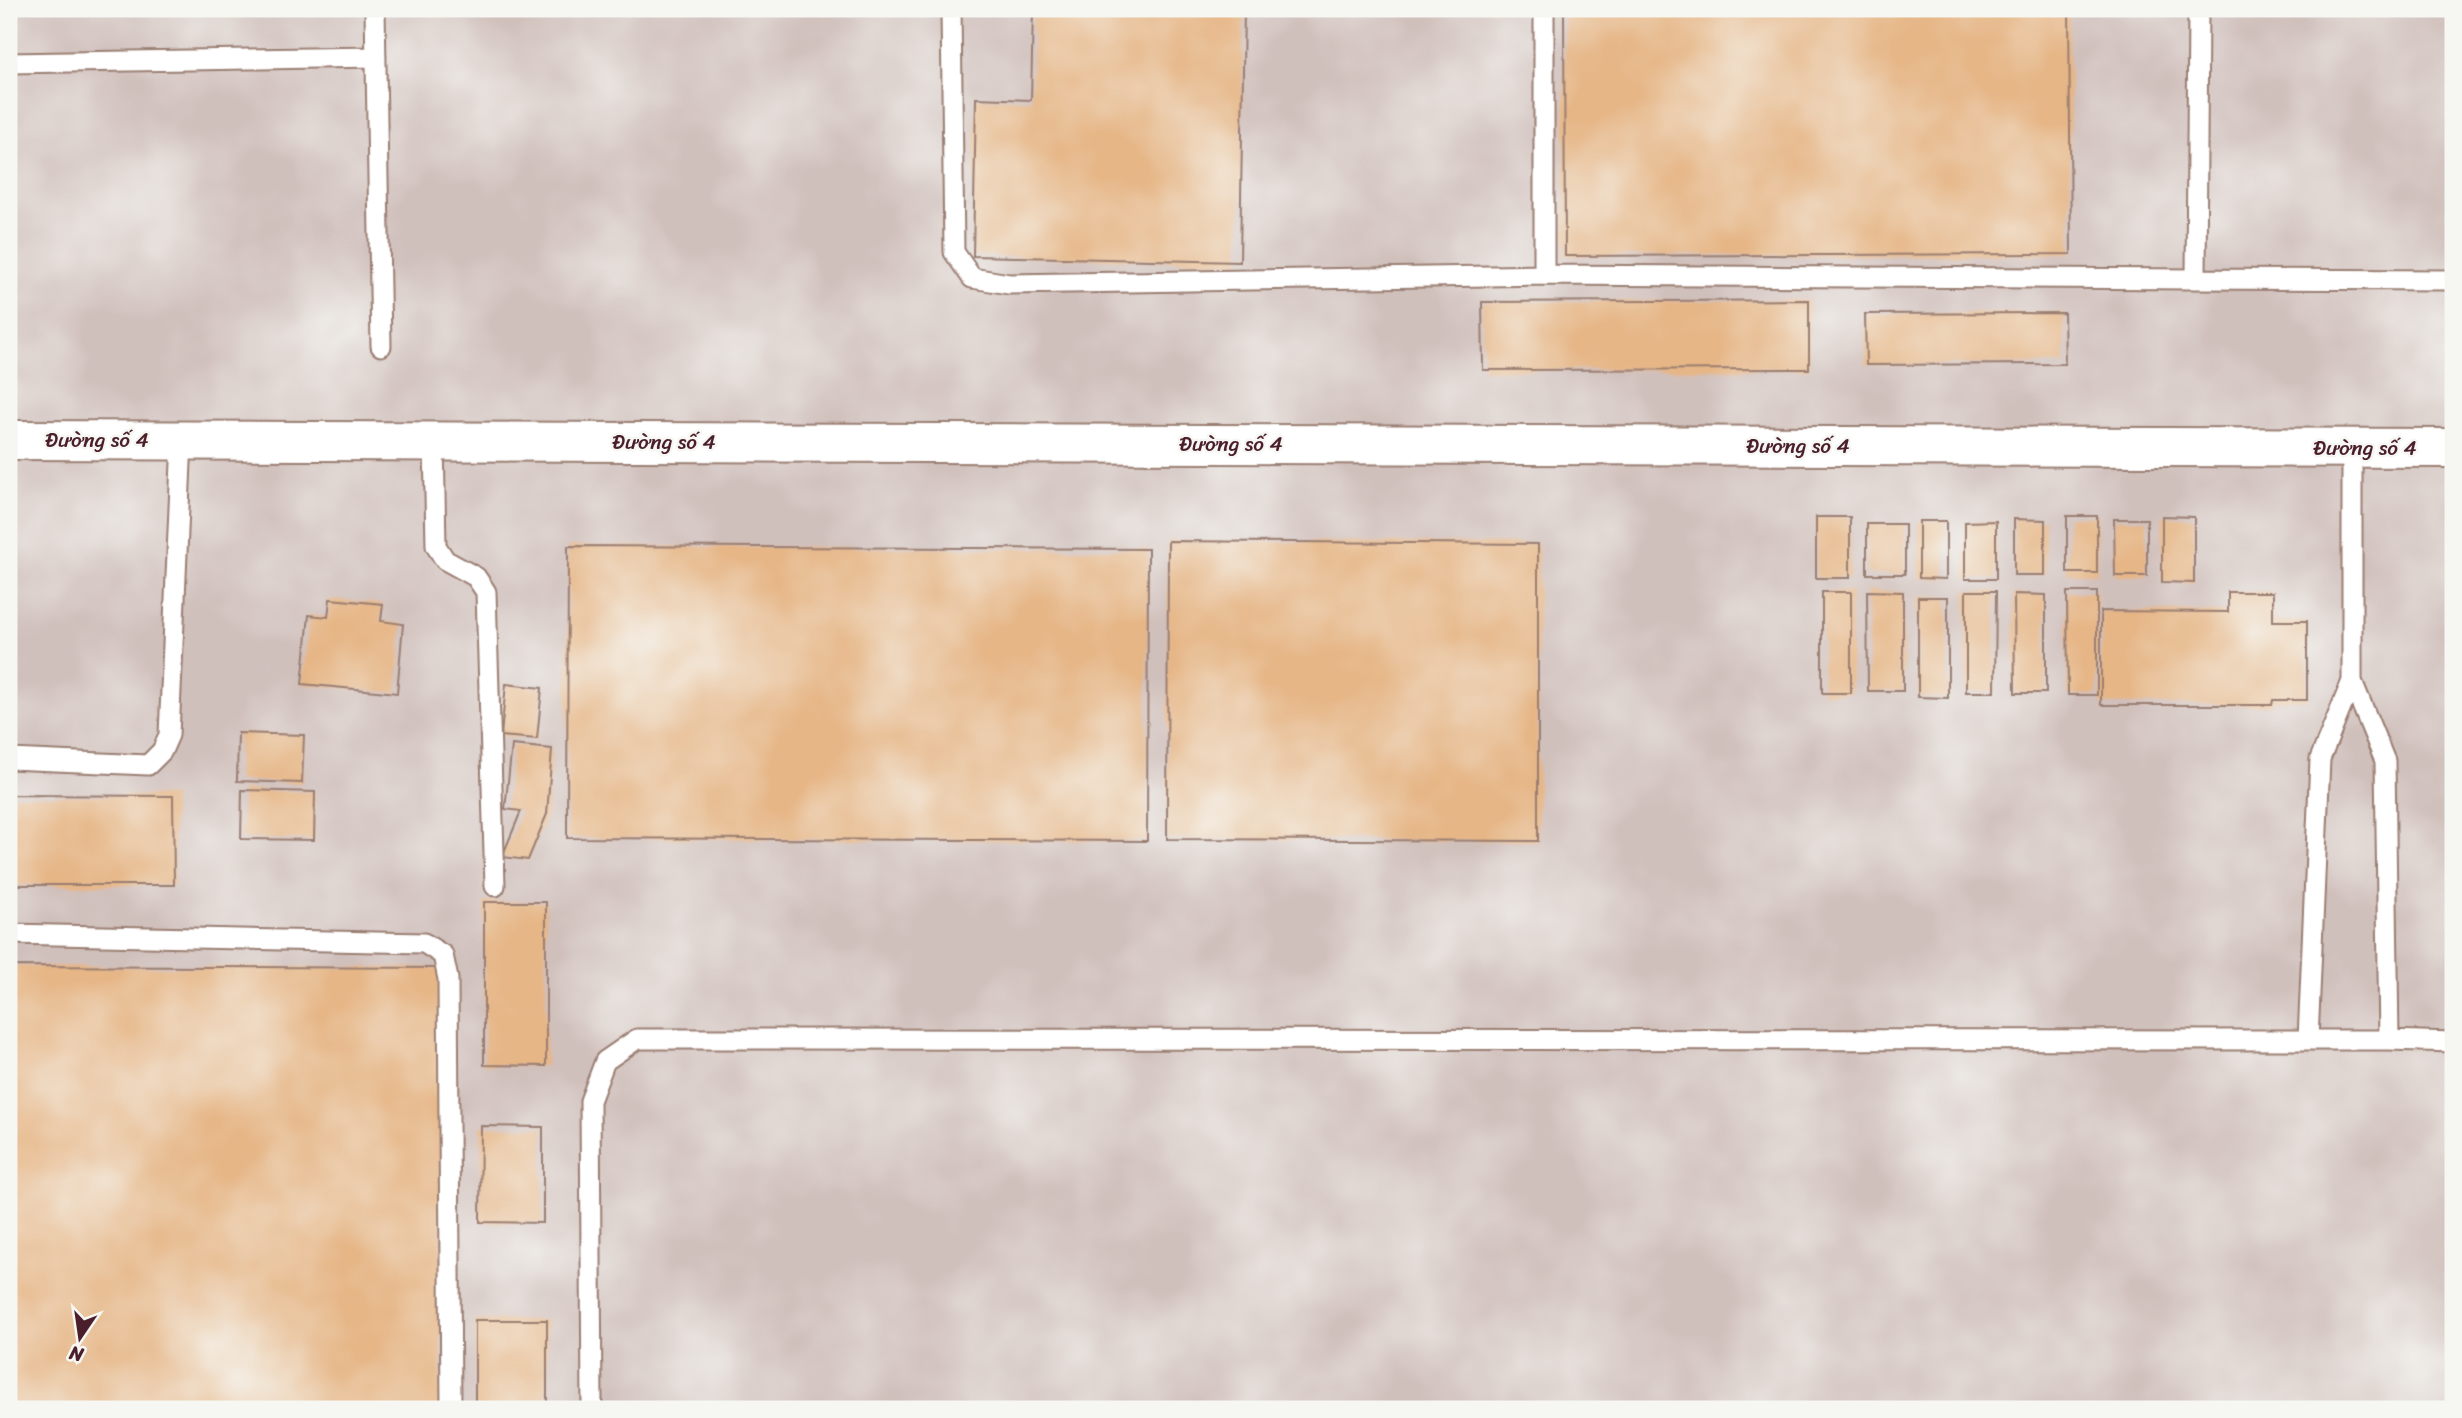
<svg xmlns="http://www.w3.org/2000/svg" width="2462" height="1418" font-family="Sriracha,sans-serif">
<rect width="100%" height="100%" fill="#f6f6f2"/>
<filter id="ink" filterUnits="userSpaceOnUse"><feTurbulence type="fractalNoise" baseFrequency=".0143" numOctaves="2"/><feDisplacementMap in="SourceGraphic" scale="14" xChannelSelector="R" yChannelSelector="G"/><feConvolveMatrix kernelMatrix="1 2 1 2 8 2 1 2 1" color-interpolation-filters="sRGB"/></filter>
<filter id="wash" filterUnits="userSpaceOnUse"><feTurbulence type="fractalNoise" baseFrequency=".00686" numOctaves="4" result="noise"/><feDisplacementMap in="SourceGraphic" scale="28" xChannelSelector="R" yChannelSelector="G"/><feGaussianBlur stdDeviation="1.57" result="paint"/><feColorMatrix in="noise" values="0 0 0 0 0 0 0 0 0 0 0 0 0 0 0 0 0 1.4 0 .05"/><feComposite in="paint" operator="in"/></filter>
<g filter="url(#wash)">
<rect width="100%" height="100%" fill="#e9deb9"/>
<path fill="#d0c0bc" d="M9 9H2453V1409H9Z"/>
<g id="blocks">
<path fill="#e6b686" d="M1033 9H1244L1240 262 973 256 976 98 1031 100Z
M1564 9H2069L2071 254 1565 256Z
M1809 300V369L1483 370 1482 302Z
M2064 313 2065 364 1866 365 1865 314Z
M2067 516H2097V573H2067Z
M2162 516 2194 517V583L2162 582Z
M1816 517H1850V578H1816Z
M2014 519 2045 520V575H2014Z
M2114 519H2147V576H2115Z
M1919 521H1946V579L1919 578Z
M1996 521V579H1965V522Z
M1867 524H1905V574H1867Z
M1168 541 1538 544V841L1167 839Z
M568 546 1148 549 1147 841 567 838Z
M1867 591 1903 592V691H1868Z
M1966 591H1996L1995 692H1966Z
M1822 592H1851V693H1822Z
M2067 592H2097V695H2068Z
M2228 592H2273V621H2307V700H2273L2272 705H2101V611L2228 612Z
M2014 594 2046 595V693H2015Z
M1918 597H1948V698L1918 697Z
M330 599 383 604 381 621 403 624 397 693 302 684 309 615 328 617Z
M506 684 542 688 537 739 501 736Z
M238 733 304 735 302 783 237 781Z
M512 745 552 749 547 814 528 860 502 857 521 811 505 809Z
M242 790 315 792 314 840 241 839Z
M9 795 173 796 174 885H9Z
M484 902H546V1066L484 1065Z
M9 966 442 968 441 1409H12V1123H9Z
M481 1126 543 1127V1223L480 1222Z
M475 1320H547V1409H475Z"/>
</g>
</g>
<g filter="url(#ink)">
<use href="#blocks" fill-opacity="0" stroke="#9a7e72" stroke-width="2"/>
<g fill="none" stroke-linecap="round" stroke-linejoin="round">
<g stroke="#9a7e72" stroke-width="23">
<path id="service" d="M375 9 381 346
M951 9 954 252 972 278 1009 284 1544 275 2196 279 2198 9
M1544 9V275
M9 63 376 57
M2196 279 2453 280
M434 441 436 546 445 560 476 577 486 592 495 886
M2352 449V681L2385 761 2389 1040
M9 759 148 765 162 751 169 735 182 440
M9 934 424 943 443 955 448 979 451 1409
M2308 1040 2320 759 2352 681
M592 1409 590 1101 605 1061 637 1039 2389 1040 2453 1042"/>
</g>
<g stroke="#9a7e72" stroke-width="42">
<path id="minor" d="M9 440 2453 448"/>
</g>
<use href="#service" stroke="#fff" stroke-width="19"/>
<use href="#minor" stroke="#fff" stroke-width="38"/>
</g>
</g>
<g text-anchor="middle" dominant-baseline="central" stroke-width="5" stroke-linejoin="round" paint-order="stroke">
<g font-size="21" fill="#4a1f2b" stroke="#f6f6f2">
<text x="97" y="440">Đường số 4</text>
<text x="664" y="442">Đường số 4</text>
<text x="1231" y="444">Đường số 4</text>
<text x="1798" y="446">Đường số 4</text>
<text x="2365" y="448">Đường số 4</text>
</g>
</g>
<rect width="2462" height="1418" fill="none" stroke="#f6f6f2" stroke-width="35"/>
<g transform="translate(80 1338) rotate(193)" stroke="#f6f6f2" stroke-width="5" paint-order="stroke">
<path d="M0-5L12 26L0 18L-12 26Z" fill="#4a1f2b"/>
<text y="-10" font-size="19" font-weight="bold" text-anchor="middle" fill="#4a1f2b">N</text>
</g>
</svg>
